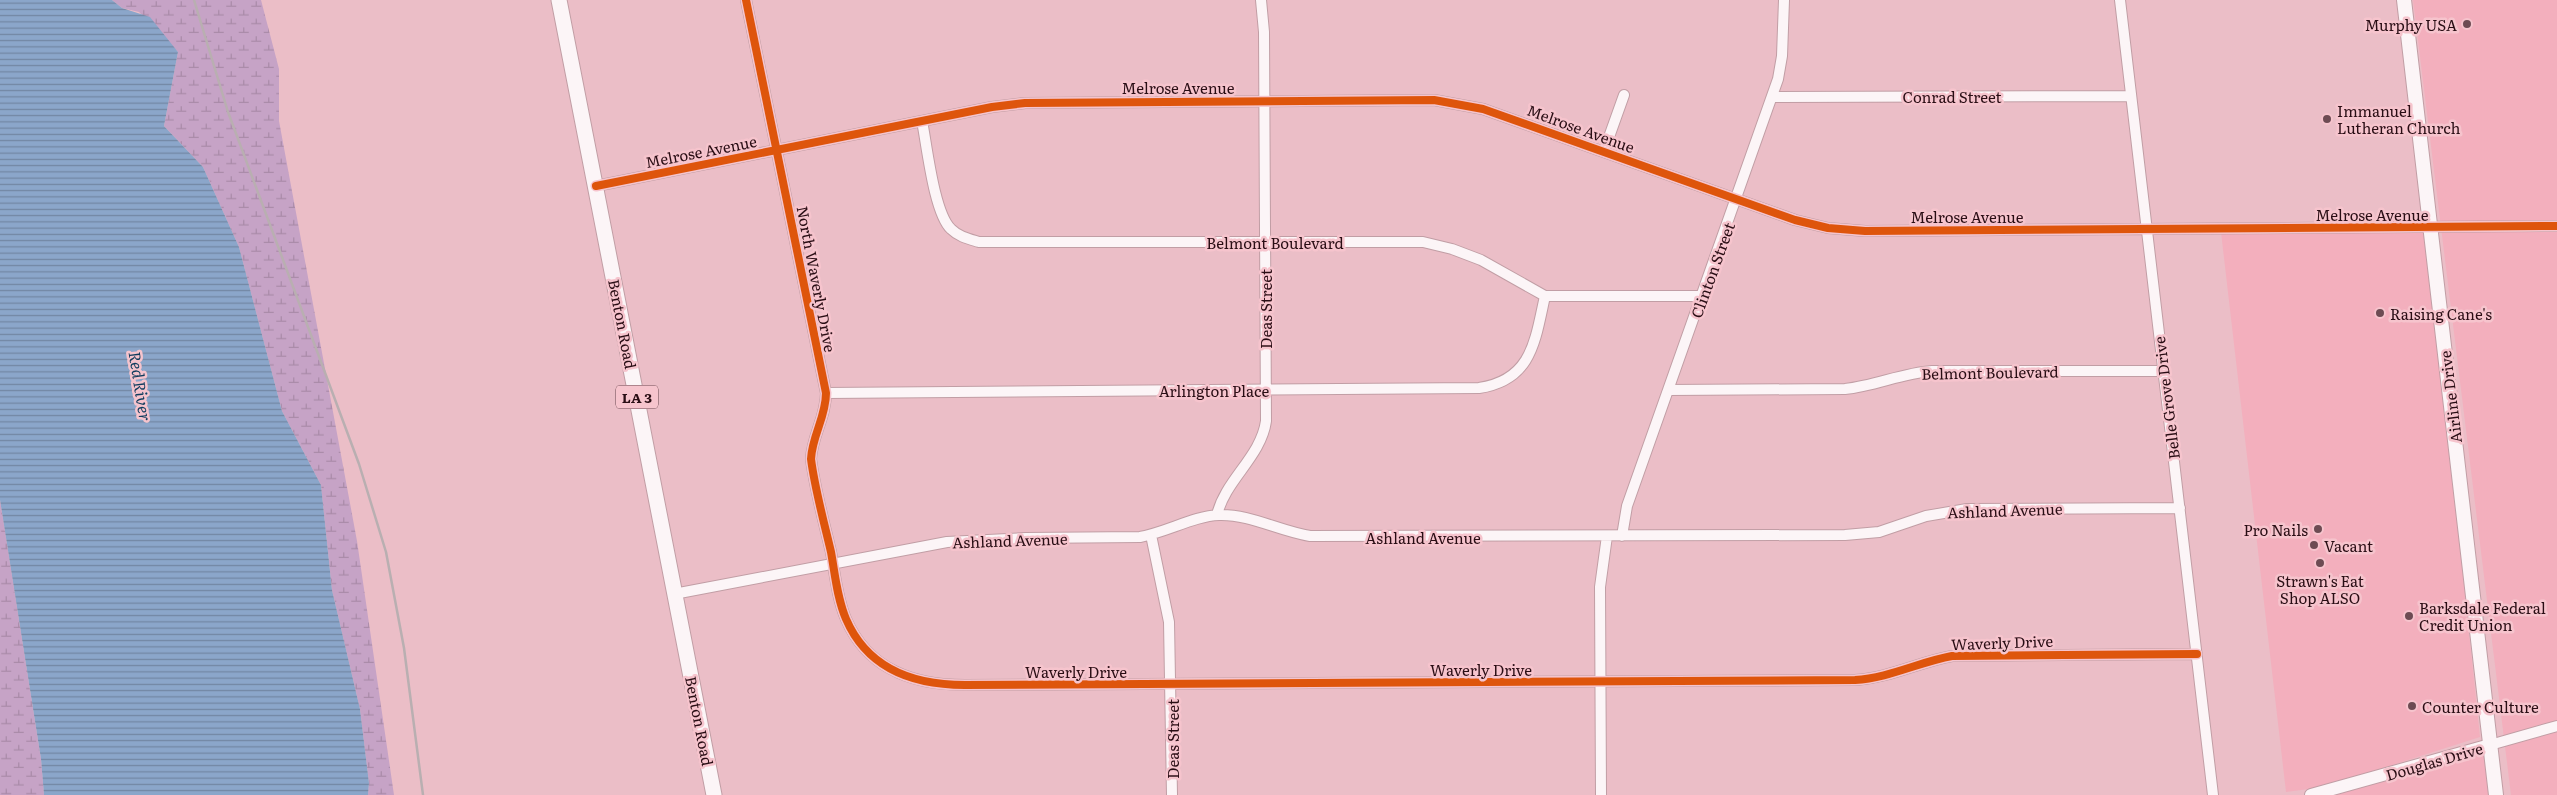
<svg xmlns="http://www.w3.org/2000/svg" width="2557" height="795" font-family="Literata,serif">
<defs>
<pattern id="wetland-marsh" width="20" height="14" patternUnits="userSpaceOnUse" patternTransform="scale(1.25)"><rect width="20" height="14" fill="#c6a3c6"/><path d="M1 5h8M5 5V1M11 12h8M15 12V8" fill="none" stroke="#aa8ba9"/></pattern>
<pattern id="water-rules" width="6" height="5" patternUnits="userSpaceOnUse" patternTransform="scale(1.25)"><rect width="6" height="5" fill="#8ba6ca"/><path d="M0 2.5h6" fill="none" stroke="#7286a3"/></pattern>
</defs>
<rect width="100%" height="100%" fill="#ebbec7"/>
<path fill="#f3afbd" d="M2413 0H2557V795H2511Z
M2221 232 2427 233 2480 737 2324 787 2286 792Z
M2484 752 2488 795H2328Z"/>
<path fill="url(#wetland-marsh)" d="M112 0H261L279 69V121L357 541 394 795H368L369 783 360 709 332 590 321 485 282 411 239 247 203 167 164 126 178 52 139 12 122 8Z
M0 500 41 759 44 795H0Z"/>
<path fill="url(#water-rules)" d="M0 0H112L122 8 150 17 178 52 164 126 203 167 239 247 282 411 321 485 332 590 360 709 369 783 368 795H44L41 759 0 500Z"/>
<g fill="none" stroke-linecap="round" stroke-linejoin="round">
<g stroke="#c19ea5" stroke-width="12">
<path id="minor" d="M746 0 826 393C826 417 812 436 811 459 815 490 824 522 831 552 835 574 837 598 846 619 868 670 914 685 965 685L1855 680C1889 678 1919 662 1952 656L2197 654
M2120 0 2213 795
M1773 97 2131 96
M922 121C927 146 934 213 951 229 959 237 969 239 979 242H1423L1452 249 1481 260 1545 296H1703
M1604 151 1624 95
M596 186 992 107 1025 103 1434 100 1483 109 1795 220 1828 228 1865 231 2557 226
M1668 390 1845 389C1875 386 1902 373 1932 371H2163
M826 393 1479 388C1532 380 1535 341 1545 296
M1217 515C1225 480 1261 457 1266 421L1264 32 1261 0
M1151 535 1169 622 1172 795
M1622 536 1627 506 1778 79 1782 56 1784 0
M674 594 947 542 1026 538 1140 537C1167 532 1194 516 1219 515 1250 514 1279 531 1310 536L1845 535 1879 532 1926 516 1967 509 2180 508
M2490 745 2557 726
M1601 795 1600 587 1607 536"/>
</g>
<g stroke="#c19ea5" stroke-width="14">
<path id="tertiary" d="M2311 795 2490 745"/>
</g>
<g stroke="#c19ea5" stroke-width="16">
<path id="secondary" d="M2404 0 2496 795"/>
</g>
<g stroke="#c19ea5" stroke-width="17">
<path id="primary" d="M559 0 714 795"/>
</g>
<use href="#minor" stroke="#fcf5f7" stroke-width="10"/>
<use href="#tertiary" stroke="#fcf5f7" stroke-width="12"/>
<use href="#secondary" stroke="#fcf5f7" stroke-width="14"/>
<use href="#primary" stroke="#fcf5f7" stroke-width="15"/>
<path stroke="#b9afb1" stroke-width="2.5" d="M194 0 228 112 359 464 386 552 404 648 423 795"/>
<g stroke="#f6c4cd" stroke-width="11">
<path id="cycleway" d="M746 0 826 393C826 417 812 436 811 459 815 490 824 522 831 552 835 574 837 598 846 619 868 670 914 685 965 685L1855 680C1889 678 1919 662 1952 656L2197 654
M596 186 992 107 1025 103 1434 100 1483 109 1795 220 1828 228 1865 231 2557 226"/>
</g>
<use href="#cycleway" stroke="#de550c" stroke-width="8"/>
</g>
<g fill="#6d4b53" stroke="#f6c4cd" stroke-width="2">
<circle cx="2467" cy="24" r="5"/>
<circle cx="2327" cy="119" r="5"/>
<circle cx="2380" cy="313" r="5"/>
<circle cx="2318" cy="529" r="5"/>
<circle cx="2314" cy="545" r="5"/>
<circle cx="2320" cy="563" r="5"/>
<circle cx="2409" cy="616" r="5"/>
<circle cx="2412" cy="706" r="5"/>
</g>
<g text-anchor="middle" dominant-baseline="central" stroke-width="5" stroke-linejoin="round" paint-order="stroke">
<rect fill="#f6c4cd" stroke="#66444c" stroke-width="1" x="616" y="385.5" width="42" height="23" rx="4"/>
<g font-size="14" font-weight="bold" fill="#290d14">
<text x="637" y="397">LA 3</text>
</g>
<g font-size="15" fill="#290d14" stroke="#f6c4cd" text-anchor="start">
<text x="2457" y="24" text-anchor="end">Murphy USA</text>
<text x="2337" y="110">Immanuel<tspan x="2337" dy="17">Lutheran Church</tspan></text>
<text x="2390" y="313">Raising Cane's</text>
<text x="2308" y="529" text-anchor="end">Pro Nails</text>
<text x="2324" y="545">Vacant</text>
<text x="2320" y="580" text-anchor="middle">Strawn's Eat<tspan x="2320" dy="17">Shop ALSO</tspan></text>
<text x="2419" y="607">Barksdale Federal<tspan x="2419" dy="17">Credit Union</tspan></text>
<text x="2422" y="706">Counter Culture</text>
</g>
<g font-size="15" fill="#290d14" stroke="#f6c4cd">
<text x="1178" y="87">Melrose Avenue</text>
<text x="1952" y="96">Conrad Street</text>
<text transform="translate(1581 128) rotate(20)">Melrose Avenue</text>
<text transform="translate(701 151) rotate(-11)">Melrose Avenue</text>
<text x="2372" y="214">Melrose Avenue</text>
<text x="1967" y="216">Melrose Avenue</text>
<text x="1275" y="242">Belmont Boulevard</text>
<text transform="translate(1712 270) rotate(-70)">Clinton Street</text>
<text transform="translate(817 279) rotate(79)">North Waverly Drive</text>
<text transform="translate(1265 309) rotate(-90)">Deas Street</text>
<text transform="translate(623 324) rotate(79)">Benton Road</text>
<text transform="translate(1990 372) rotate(-1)">Belmont Boulevard</text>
<text x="1214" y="390">Arlington Place</text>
<text transform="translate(2450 397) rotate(-97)">Airline Drive</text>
<text transform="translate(2166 398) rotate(-97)">Belle Grove Drive</text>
<text transform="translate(2005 510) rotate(-2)">Ashland Avenue</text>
<text x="1423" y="537">Ashland Avenue</text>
<text transform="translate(1010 540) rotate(-2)">Ashland Avenue</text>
<text transform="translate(2002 642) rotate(-2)">Waverly Drive</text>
<text x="1481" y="669">Waverly Drive</text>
<text x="1076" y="671">Waverly Drive</text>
<text transform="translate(700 721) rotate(79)">Benton Road</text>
<text transform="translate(1172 739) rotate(-90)">Deas Street</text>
<text transform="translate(2434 761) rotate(-16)">Douglas Drive</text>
</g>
<g font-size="16" font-style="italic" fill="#103c5d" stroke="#f6c4cd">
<text transform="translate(141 386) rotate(81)">Red River</text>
</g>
</g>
</svg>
